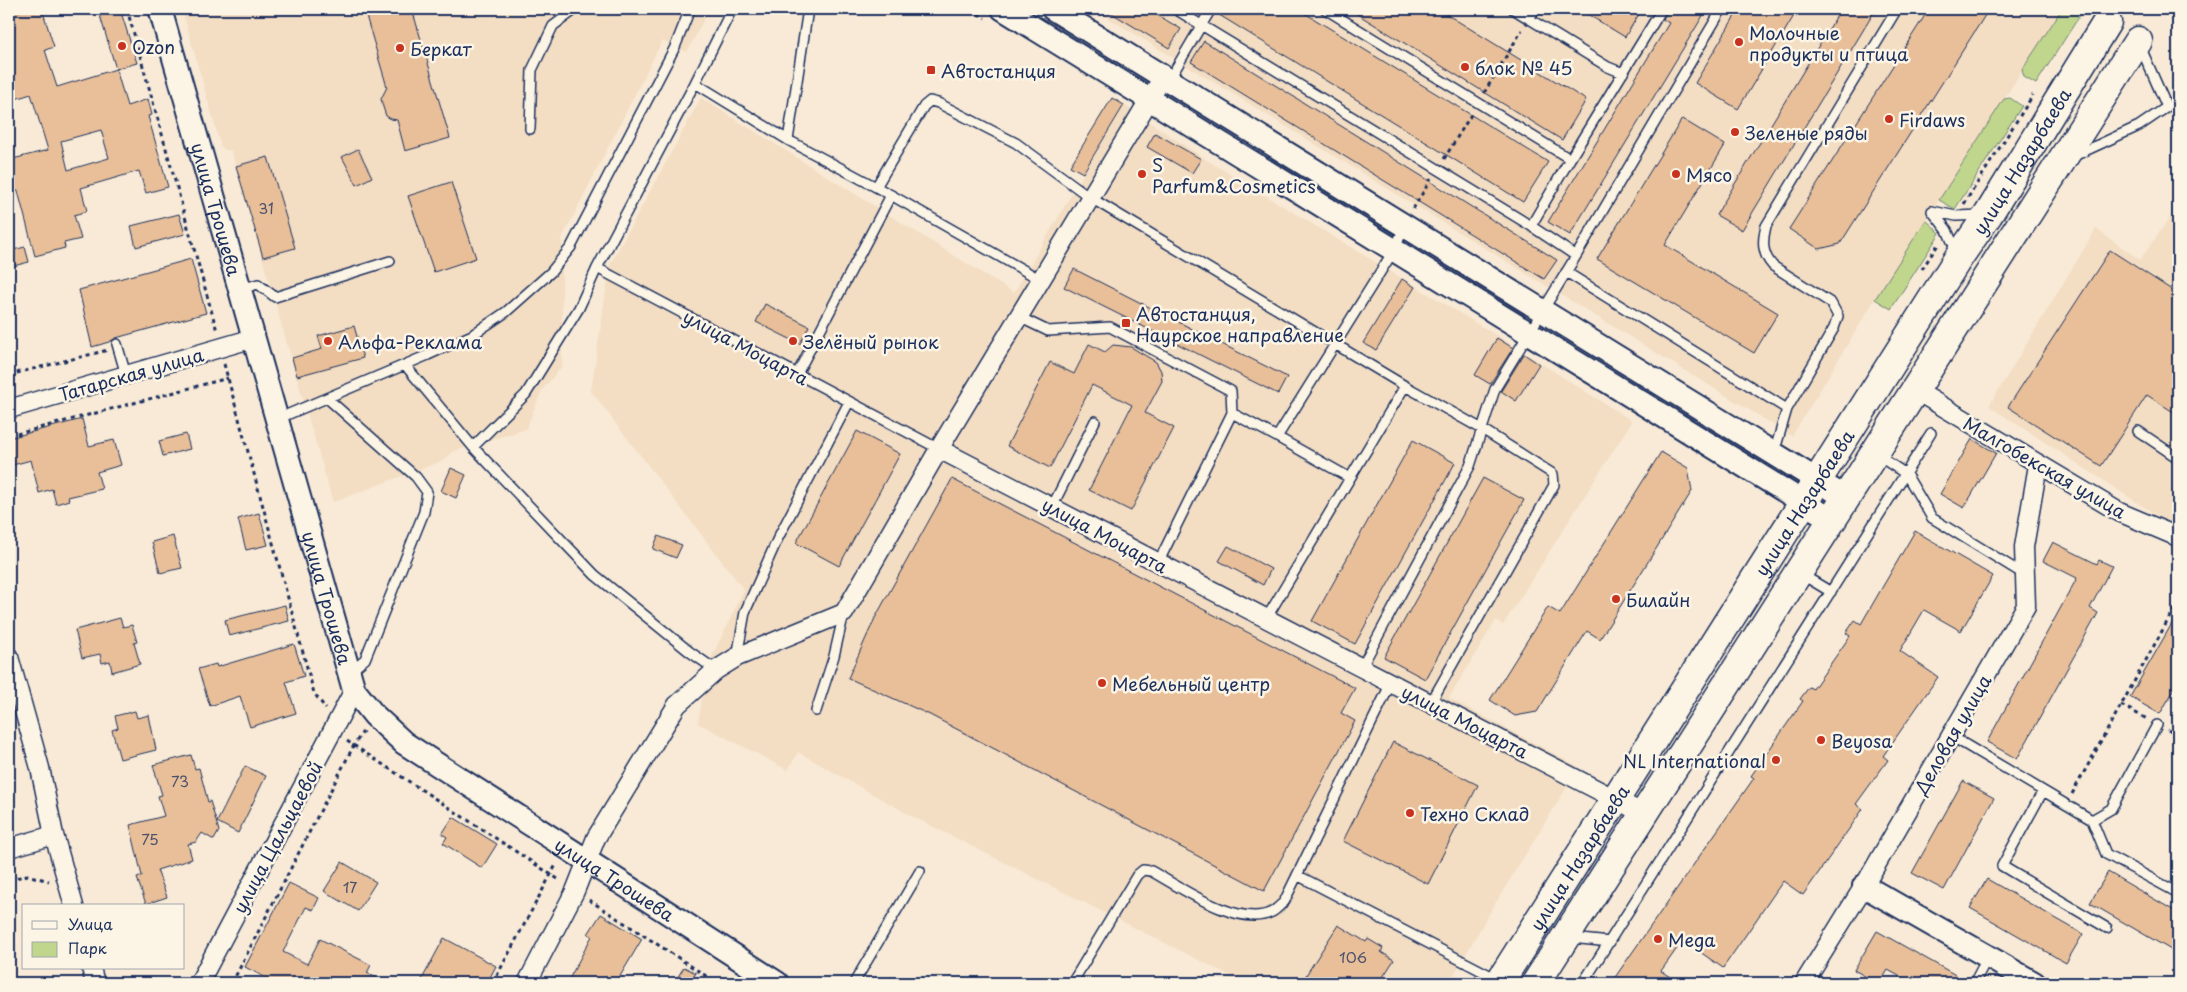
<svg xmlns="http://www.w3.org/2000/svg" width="2187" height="992" font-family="'Playpen Sans',sans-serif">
<rect width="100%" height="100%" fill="#f8ead6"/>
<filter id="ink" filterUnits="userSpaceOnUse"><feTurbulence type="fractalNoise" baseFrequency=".02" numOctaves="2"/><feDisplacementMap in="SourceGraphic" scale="10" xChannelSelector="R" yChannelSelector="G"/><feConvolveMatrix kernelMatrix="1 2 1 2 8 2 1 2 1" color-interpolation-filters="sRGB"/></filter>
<g filter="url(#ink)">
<path fill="#f3ddc3" d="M182 9H709L687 52 662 41 562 238V366L542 390 526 429 454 451 442 461 333 502 231 150H225L221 147Z
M1094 9H2062L1875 299 1792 436Z
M701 98 1014 293 1124 105 1208 161 1509 343 1632 421 1503 625 1496 620 1449 698 1579 767 1490 912 1449 983H1228L1231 976 912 816 798 752 788 770 698 723 708 665 744 590 591 391 610 265Z
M2178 206V529L1989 406 2096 229 2140 260Z"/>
<path fill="#c0d68c" stroke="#6e8275" d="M2062 9H2084L2036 84 2024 77 2022 70Z
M2010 98 2022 106 1955 209 1939 200 2004 99Z
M1926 220 1940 233 1891 309 1875 299Z"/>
<path fill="#e8bf98" stroke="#1b2f5e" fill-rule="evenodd" d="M26 9H42L54 47 45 50 57 87 116 69 127 106 148 99 152 115 148 116 168 187 146 193 139 171 81 188 87 211 74 215 81 239 64 243 65 248 35 256 18 191 9 193V160L48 150 31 94 9 101V14ZM101 130 109 158 68 170 61 141Z
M98 9H120L137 63 116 69Z
M364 9H412L450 138 405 151 397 120 391 119 386 116 383 107 381 99 387 87Z
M1105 9H1147L1181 29 1169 48Z
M1217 9H1298L1548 162 1523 202 1216 13Z
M1349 9H1438L1586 100 1562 140Z
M1579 9H1642L1625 37Z
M1668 9H1707L1570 235 1548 222 1669 23 1663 19Z
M1739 9H1798L1738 109 1695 83Z
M1841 9H1876L1742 230 1716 215Z
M1929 9H1989L1840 244 1819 249 1789 229Z
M1204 41 1557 260 1544 279 1191 62Z
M1112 98 1124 105 1083 173 1070 166Z
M1682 119 1725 145 1665 245 1778 313 1754 353 1597 259Z
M1155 133 1201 159 1192 173 1147 147Z
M358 149 372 177 357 185 342 157Z
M268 157 295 248 263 257 236 166Z
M451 182 476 258 434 272 408 196Z
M179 214 185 234 136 247 131 226Z
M25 247 29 262 9 267V251Z
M2110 250 2178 294V415L2147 395 2101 466 2008 407Z
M191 259 206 313 116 338 109 342 92 347 79 290Z
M1074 269 1287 377 1278 394 1064 287Z
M1402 279 1415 287 1376 350 1363 343Z
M765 304 809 326 800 344 756 322Z
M354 326 363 358 297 376 292 358 322 349 318 336Z
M1497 338 1513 348 1490 384 1475 375Z
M1089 344 1105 352 1113 345 1131 347 1156 362 1161 371 1162 381 1145 413 1174 428 1131 511 1089 490 1132 405 1092 385 1050 468 1007 446 1050 362 1074 374Z
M1524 354 1539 364 1516 401 1501 391Z
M82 419 89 446 114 440 121 465 97 472 102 489 68 497 69 500 56 504 52 489 39 493 31 460 9 466V438Z
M857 431 900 454 839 566 796 543Z
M186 434 190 449 163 456 159 441Z
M1972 439 1996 453 1964 508 1940 494Z
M1413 440 1455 463 1355 644 1312 621Z
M1661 452 1688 468 1692 491 1600 639 1587 631 1537 712 1515 716 1490 700 1548 607 1560 614Z
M451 468 466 475 456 498 441 491Z
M1483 478 1524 500 1425 679 1384 657Z
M952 479 1355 688 1341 713 1355 721 1264 891 930 715 848 678 875 618Z
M259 513 268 545 246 550 238 519Z
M1915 531 1993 576 1961 631 1924 610 1900 651 1938 677 1883 756 1888 760 1856 804 1863 809 1803 895 1783 881 1723 968 1683 940 1661 971 1679 983H1611L1754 778 1751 776 1803 701 1800 699 1809 687 1813 689 1850 636 1846 633 1855 620 1861 624Z
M173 536 182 568 160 573 152 542Z
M658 536 682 545 676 558 653 549Z
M2053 542 2097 564 2099 560 2112 566 2090 608 2098 613 2017 759 1987 742 2077 578 2043 561Z
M1228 546 1271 569 1263 585 1219 561Z
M285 605 289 621 229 636 225 620Z
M2178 613V683L2160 714 2130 697Z
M120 618 123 627 132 625 137 642 134 643 140 664 112 672 110 661 102 663 100 654 82 658 75 630Z
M294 644 304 676 286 682 296 713 250 727 240 696 210 706 198 669 216 664 217 667Z
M135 711 137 718 149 715 156 750 120 759 112 730 118 728 115 716Z
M1393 742 1478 785 1428 884 1343 841Z
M191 755 195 769 199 768 208 802 210 801 219 831 214 840 202 833 196 842 188 844 192 859 157 870 167 897 146 904 137 878 142 876 130 825 164 816 158 796 162 795 153 765Z
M245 766 266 776 238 833 217 822Z
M1963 781 1994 798 1944 890 1912 873Z
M453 817 497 844 482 868 443 843 447 837 442 834Z
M342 862 376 882 358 911 324 891Z
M2108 872 2178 913V954L2090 903Z
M1987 879 2083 934 2066 963 1970 908Z
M289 883 319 898 313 910 306 907 283 952 307 964 320 939 371 965 367 973 387 983H266L268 979 245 967Z
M601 914 642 939 616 983H567L592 936 588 934Z
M1338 925 1366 942 1368 939 1383 948 1381 952 1394 960 1379 983H1301Z
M1877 931 1968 982V983H1912L1888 970 1880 983H1877L1854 970Z
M444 938 496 966 487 983H420Z
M684 967 696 973 690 983H674Z"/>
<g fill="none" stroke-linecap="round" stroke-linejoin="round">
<g stroke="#1b2f5e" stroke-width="12">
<path id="service" d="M1175 9 1531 226
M1325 9 1570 159
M1513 9 1608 67 1623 73
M1529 19 1535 9
M1169 80 1211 9
M695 83 788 140 891 195 1041 280
M530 129 532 70 553 26 576 9
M788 140 808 9
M2074 156 2139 126 2167 107 2140 46
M876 187 924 106 930 101 938 103 1016 143 1091 198 1405 386 1482 429 1553 474 1554 485 1430 704
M1932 211 1956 216 1982 215
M1932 211 1947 230 1957 253
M1576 256 1722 9
M597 268 939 449
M1566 272 1787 409
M240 289 258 284 275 297 390 261
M1019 317 1048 331 1110 327 1231 391 1232 413 1277 437 1394 250 1405 226
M117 344 126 375
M405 365 473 447 595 575 690 652 716 670
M797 374 891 195
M327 398 416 477 427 492 424 512 365 659 351 671
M277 419 428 355 472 335 506 312 551 272 571 247 675 47 690 9
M2138 431 2178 458
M1277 437 1350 478
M473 447 526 394 579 308 597 268 695 83 732 9
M1774 453 1787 409 1834 328 1838 316 1831 303 1773 266C1762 254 1762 242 1766 226L1897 9
M1877 455 1906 474 1932 518 2025 575
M1052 507 1095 421
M1158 563 1232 413
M1801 574 1831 592
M1266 619 1405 386
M737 657 745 612 778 538 849 402
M1361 668 1470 466 1495 389 1576 256 1531 226 1570 159 1662 9
M816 711 834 656 844 613
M1951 736 2092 820 2106 854 2178 893
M2043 791 2002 866 2107 928
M2092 820 2111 809 2157 725
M1297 875 1499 980
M1571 938 1610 942
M854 983 920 871
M1072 983 1137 875 1143 870 1151 871C1180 887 1239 929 1272 912 1276 910 1280 905 1284 902L1391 683
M1583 983 1931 433
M1974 983 1988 957"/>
</g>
<g stroke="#1b2f5e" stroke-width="21">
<path id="minor" d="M1915 390 2119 512 2178 537
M9 409 254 338
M939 449 1644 814
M9 657 40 768 54 835 74 906
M9 848 54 835
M91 968 95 983
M199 983 354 690
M527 983 575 891 596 838 677 705 716 670 737 657 844 613 939 449 1163 77
M1804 983 1864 886 2026 606 2024 547 2038 465"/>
</g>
<g stroke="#1b2f5e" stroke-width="26">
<g id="tertiary">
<path id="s1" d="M160 9 354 690 374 715 404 743 777 983"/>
<path d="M1003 9 1832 520"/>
<path d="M1053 9 1846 498"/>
<path d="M1864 886 2034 983"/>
</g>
</g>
<g stroke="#1b2f5e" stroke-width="31">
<g id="primary">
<path id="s2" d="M1499 983 1959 257 1988 215 2107 22"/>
<path d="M1536 983 2138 41"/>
</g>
</g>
<path stroke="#1b2f5e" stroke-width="3" stroke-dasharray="4 4" stroke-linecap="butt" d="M127 9 217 331
M971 9 985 18
M9 11 15 9
M1484 93 1522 30
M1444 159 1472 113
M1964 204 2033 95
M1413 209 1431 179
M1922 269 1939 243
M224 364 314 693 326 709
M9 375 108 350
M9 436 228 378
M2121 705 2147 719
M2168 730 2178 736
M347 741 561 881
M2072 794 2178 602
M9 880 27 875 49 881
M589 900 717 983
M232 983 354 745 364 730
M493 983 557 863"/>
<use href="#service" stroke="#fcf5e5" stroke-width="9"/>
<use href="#minor" stroke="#fcf5e5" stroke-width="18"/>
<use href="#tertiary" stroke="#fcf5e5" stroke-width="22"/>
<use href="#primary" stroke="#fcf5e5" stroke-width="28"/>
</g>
</g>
<g fill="#c8321e" stroke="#fcf5e5" stroke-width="2">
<circle cx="1739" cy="42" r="5"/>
<circle cx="122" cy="46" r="5"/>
<circle cx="400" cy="48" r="5"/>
<circle cx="1465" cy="67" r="5"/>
<rect x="926" y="65" width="10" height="10" rx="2.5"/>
<circle cx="1889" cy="119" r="5"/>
<circle cx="1735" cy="132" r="5"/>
<circle cx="1142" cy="174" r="5"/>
<circle cx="1676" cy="174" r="5"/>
<rect x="1121" y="318" width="10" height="10" rx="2.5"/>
<circle cx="328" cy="341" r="5"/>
<circle cx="793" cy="341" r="5"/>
<circle cx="1616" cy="599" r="5"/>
<circle cx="1102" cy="683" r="5"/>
<circle cx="1821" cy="740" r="5"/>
<circle cx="1776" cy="760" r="5"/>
<circle cx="1410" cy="813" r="5"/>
<circle cx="1658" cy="939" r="5"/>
</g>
<g text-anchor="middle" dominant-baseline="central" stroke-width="5" stroke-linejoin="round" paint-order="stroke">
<g font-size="15" fill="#4e536c">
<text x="266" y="207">31</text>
<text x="180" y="780">73</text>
<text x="150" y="838">75</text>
<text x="350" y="886">17</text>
<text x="1353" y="956">106</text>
</g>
<g font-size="18" fill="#1b2f5e" stroke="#fcf5e5" text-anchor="start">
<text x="1749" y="32">Молочные<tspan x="1749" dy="21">продукты и птица</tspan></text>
<text x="132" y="46">Ozon</text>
<text x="410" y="48">Беркат</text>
<text x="1475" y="67">блок № 45</text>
<text x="941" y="70">Автостанция</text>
<text x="1899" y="119">Firdaws</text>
<text x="1745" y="132">Зеленые ряды</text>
<text x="1152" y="164">S<tspan x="1152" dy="21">Parfum&amp;Cosmetics</tspan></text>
<text x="1686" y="174">Мясо</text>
<text x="1136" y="313">Автостанция,<tspan x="1136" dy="21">Наурское направление</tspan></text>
<text x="338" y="341">Альфа-Реклама</text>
<text x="803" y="341">Зелёный рынок</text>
<text x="1626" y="599">Билайн</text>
<text x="1112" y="683">Мебельный центр</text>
<text x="1831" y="740">Beyosa</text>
<text x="1766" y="760" text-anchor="end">NL International</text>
<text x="1420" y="813">Техно Склад</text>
<text x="1668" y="939">Mega</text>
</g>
<g font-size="18" fill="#1b2f5e" stroke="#fcf5e5">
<text stroke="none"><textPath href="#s2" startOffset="974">улица Назарбаева</textPath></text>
<text stroke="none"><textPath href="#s1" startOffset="208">улица Трошева</textPath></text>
<text transform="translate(746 347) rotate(28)">улица Моцарта</text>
<text transform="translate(131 374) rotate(-16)">Татарская улица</text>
<text transform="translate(2045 467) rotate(30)">Малгобекская улица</text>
<text stroke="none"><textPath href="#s2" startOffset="569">улица Назарбаева</textPath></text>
<text transform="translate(1105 535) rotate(28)">улица Моцарта</text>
<text stroke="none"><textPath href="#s1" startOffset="612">улица Трошева</textPath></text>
<text transform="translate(1465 721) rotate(27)">улица Моцарта</text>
<text transform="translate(1952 734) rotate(-60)">Деловая улица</text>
<text transform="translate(277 837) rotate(-62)">улица Цальцаевой</text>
<text stroke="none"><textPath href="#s2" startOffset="149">улица Назарбаева</textPath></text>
<text stroke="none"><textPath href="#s1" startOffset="1032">улица Трошева</textPath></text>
</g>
</g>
<rect width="2187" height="992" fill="none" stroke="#fcf5e5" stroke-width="30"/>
<rect x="15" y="15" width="2157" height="962" fill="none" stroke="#1b2f5e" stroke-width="2" filter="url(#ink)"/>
<rect x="22" y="904" width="162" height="65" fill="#fcf5e5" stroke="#a2a6af"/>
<rect x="32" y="921" width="25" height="8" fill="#fcf5e5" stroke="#a2a6af"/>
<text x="68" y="930" font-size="15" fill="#1b2f5e">Улица</text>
<rect x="32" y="942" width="25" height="15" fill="#c0d68c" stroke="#a2a6af"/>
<text x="68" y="954" font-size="15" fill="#1b2f5e">Парк</text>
</svg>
